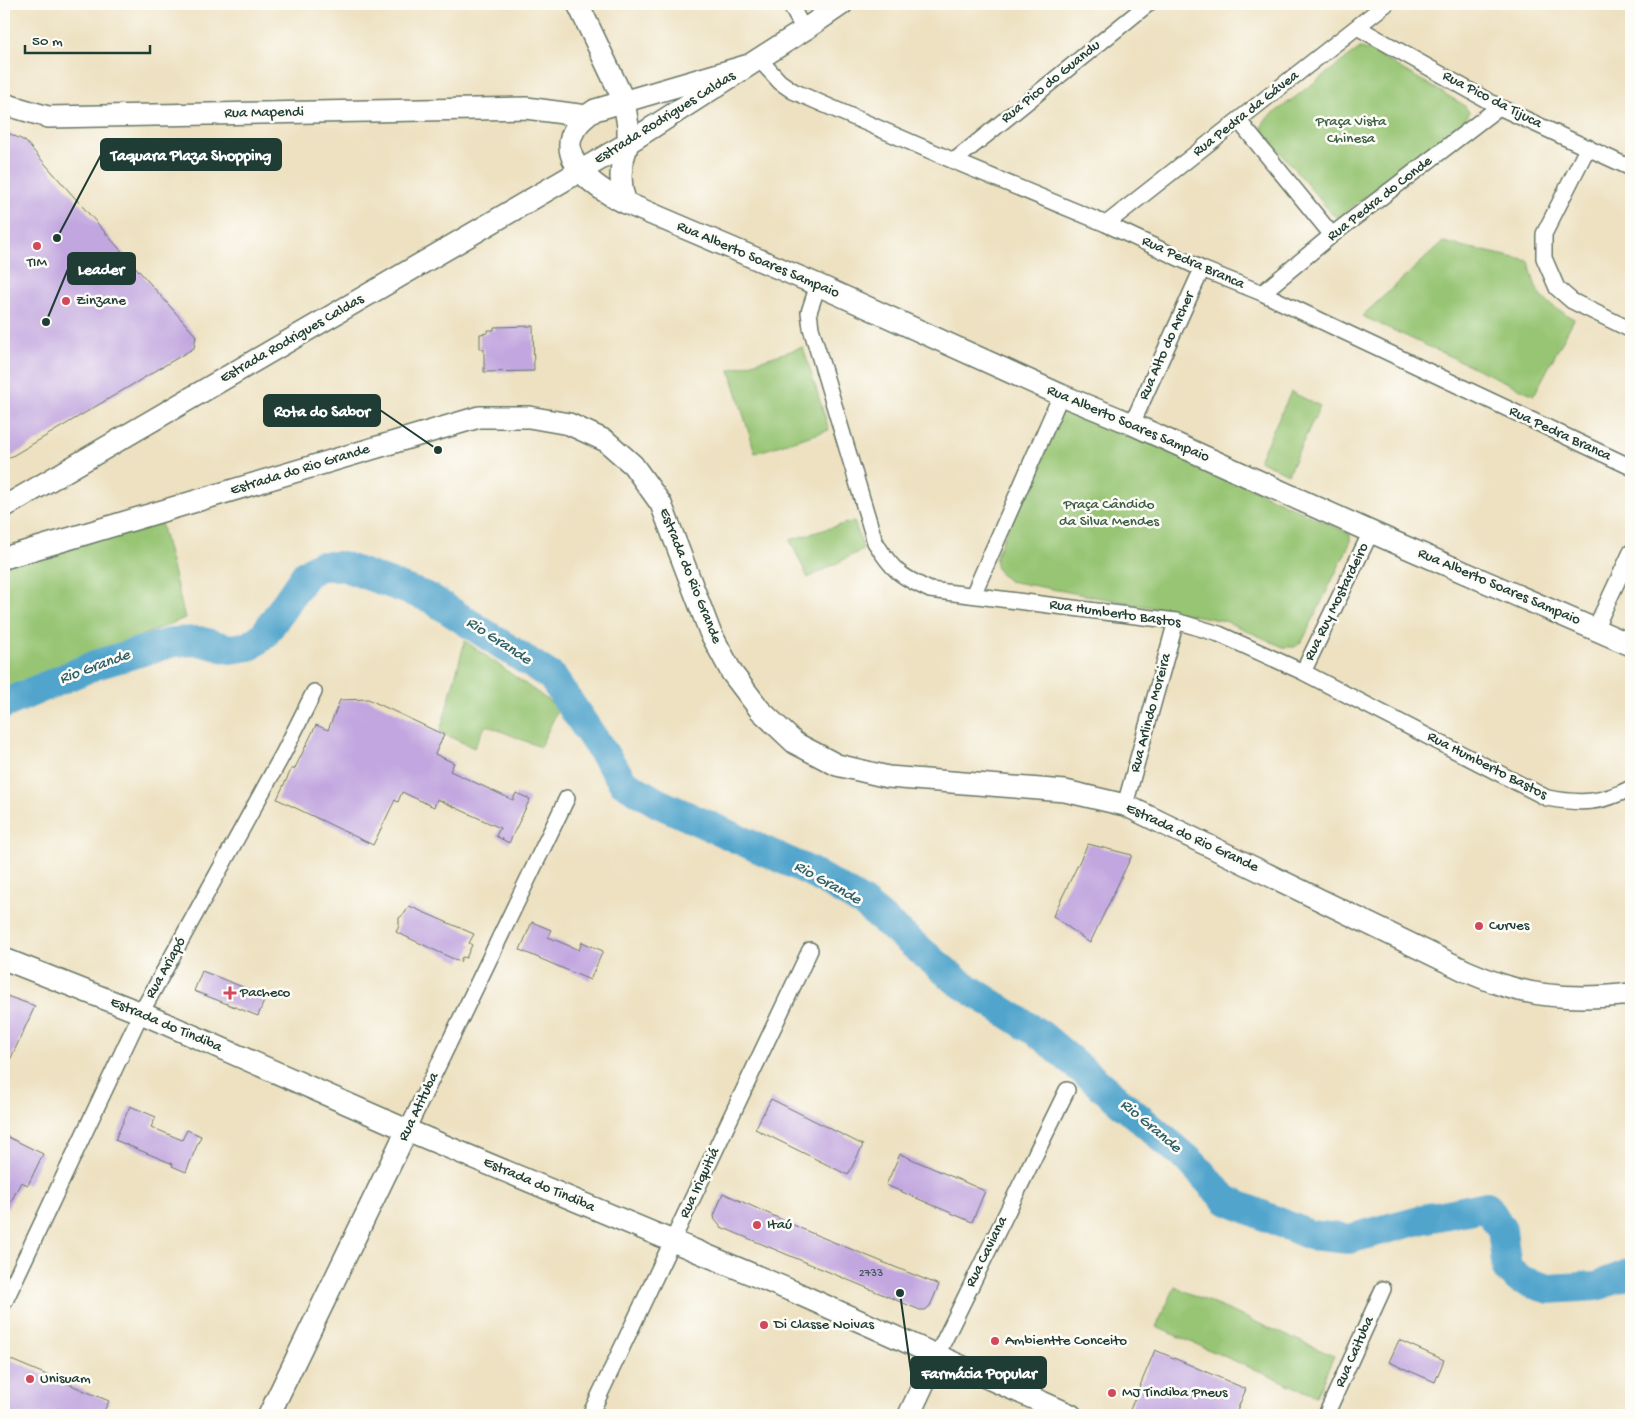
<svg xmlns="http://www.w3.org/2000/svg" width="1635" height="1419" font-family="'Gochi Hand',sans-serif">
<rect width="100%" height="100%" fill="#fdfcf7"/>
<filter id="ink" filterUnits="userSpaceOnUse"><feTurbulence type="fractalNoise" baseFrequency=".02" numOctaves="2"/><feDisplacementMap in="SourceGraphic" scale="10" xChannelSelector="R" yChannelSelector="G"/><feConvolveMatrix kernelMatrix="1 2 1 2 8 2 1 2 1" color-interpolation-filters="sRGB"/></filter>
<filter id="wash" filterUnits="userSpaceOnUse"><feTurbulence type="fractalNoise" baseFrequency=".0096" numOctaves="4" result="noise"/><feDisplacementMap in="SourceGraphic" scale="20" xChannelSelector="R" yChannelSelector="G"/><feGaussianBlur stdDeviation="1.12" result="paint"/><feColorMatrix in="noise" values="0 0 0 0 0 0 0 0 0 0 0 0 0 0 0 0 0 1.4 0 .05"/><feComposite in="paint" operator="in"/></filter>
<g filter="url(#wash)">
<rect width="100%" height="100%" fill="#ede1c1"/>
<path fill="#97c573" stroke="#5b8154" d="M1360 48 1369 50 1464 105 1469 112 1466 119 1343 214 1337 217 1332 214 1264 133 1262 127 1265 120Z
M1443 242 1529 261C1537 299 1542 300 1574 319L1534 395 1362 316Z
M803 347 829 430 755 453 730 370Z
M1291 392 1320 406 1288 474 1259 460Z
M1075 407 1350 534V543L1303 640 1295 647H1283L1225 621 1009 581C999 574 994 568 996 556L1057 416 1066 409Z
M160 519 185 618 4 691V566Z
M854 521 864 549 808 578 790 540Z
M465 641 559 708 540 747 486 725 474 748 440 732Z
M1175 1287 1334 1356 1316 1396 1156 1327Z"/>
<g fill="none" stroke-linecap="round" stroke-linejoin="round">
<path stroke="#51a4cc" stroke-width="30" d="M4 704 95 665 173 642 199 641 230 649 250 646 264 635 306 574 319 566H342L430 598 552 677 623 782 658 803 809 871 862 902 957 981 1041 1035 1191 1162 1226 1200 1310 1235 1349 1239 1423 1219 1487 1206 1502 1230 1507 1269 1520 1280 1549 1289 1597 1286 1631 1273"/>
</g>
<g id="blocks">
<path fill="#c1a6df" d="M4 131 25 141 196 336 194 348 4 461Z
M533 326 534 371 484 372V349H480V334L488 333V330H494V327Z
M368 699 444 735 435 754 454 763 450 771 513 800 516 793 530 799 509 843 496 836 500 828 437 799 434 807 402 792 398 802 395 800 373 845 277 799 292 768 294 770 316 725 328 730 340 700Z
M1088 844 1132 855 1090 943 1053 916Z
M409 906 474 934 469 943 472 945 466 958 462 957 460 962 396 932 399 926V918L405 913Z
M532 922 551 930 548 937 579 950 582 942 603 951 590 980 520 950Z
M202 971 266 996 258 1016 194 991Z
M4 995 35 1006 4 1073Z
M771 1099 863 1145 848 1175 755 1129Z
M130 1106 156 1117 151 1127 182 1140 187 1130 201 1136 186 1172 172 1166 173 1164 115 1140Z
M4 1135 43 1154 28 1185 21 1182 4 1215Z
M900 1154 985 1191 972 1222 886 1185Z
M723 1193 809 1232 939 1285 930 1306 925 1310H920L721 1227 715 1220 714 1216Z
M1399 1340 1444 1360 1435 1382 1389 1362Z
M1155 1350 1246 1389 1235 1415H1137L1129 1412Z
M4 1357 109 1401 102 1415H4Z"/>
</g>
</g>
<g filter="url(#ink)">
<use href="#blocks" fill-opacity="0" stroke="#677665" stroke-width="1"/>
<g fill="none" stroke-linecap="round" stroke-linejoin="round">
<g stroke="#677665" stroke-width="18">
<path id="street" d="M790 4 804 30
M1357 27 1499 107 1631 168
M759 59 780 82 793 91 954 161 1106 224 1202 269 1262 293 1631 467
M1239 121 1332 235
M1588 147 1544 234V258L1557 288 1572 301 1631 330
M954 161 1148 4
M1106 224 1386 4
M818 285 809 312 811 328 875 542C893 571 900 576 930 590L1176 621 1219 634 1303 672 1547 798C1580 804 1601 804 1631 788
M1262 293 1332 235 1499 107
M1132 424 1202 269
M973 595 1061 395
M1595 629 1631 552
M1303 672 1371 532
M1125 805 1176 621
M407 1130 567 798
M4 1303 141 1013 283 754 314 692
M937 1355 1067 1090
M590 1415 810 950
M1326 1415 1383 1289"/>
</g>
<g stroke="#677665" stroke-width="24">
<path id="secondary" d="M578 4 624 101 628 126V143L622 163 621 176 622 190 626 203
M749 65 595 110C541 145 585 184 626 203L818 285 1061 395 1132 424 1371 532 1631 645
M4 104 48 117 526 108 586 116
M4 507 628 143 804 30 842 4
M4 558 479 417H529L569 424 606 441 633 465 661 504 710 632 732 673 760 710 795 743 837 765 888 777 1065 791 1125 805 1466 971C1478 976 1490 981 1502 985 1543 999 1588 999 1631 994
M4 959 141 1013 407 1130 792 1291 1071 1415
M269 1415 407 1130
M909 1415 937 1355"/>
</g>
<use href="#street" stroke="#fff" stroke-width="15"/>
<use href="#secondary" stroke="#fff" stroke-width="21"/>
</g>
</g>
<g fill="#d1495b" stroke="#fdfcf7" stroke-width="2">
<circle cx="37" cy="246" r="5"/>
<circle cx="66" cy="301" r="5"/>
<circle cx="1479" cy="926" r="5"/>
<path d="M227.5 985.5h5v5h5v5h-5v5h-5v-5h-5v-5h5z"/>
<circle cx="757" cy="1225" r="5"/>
<circle cx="764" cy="1325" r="5"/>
<circle cx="995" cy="1341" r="5"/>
<circle cx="30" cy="1379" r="5"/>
<circle cx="1112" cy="1393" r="5"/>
</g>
<g text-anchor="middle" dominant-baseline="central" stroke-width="5" stroke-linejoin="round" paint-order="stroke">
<g font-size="12" fill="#48575f">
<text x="871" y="1274">2733</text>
</g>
<g font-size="15" fill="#1f3d34" stroke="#fdfcf7">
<text transform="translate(1051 82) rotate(-39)">Rua Pico do Guandu</text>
<text transform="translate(1492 100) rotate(27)">Rua Pico da Tijuca</text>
<text transform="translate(264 113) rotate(-1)">Rua Mapendi</text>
<text transform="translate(1246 114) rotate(-38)">Rua Pedra da Gávea</text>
<text transform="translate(665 118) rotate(-32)">Estrada Rodrigues Caldas</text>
<text transform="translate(1380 199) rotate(-38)">Rua Pedra do Conde</text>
<text transform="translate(758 260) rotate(23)">Rua Alberto Soares Sampaio</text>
<text transform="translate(1193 263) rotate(24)">Rua Pedra Branca</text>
<text transform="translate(292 339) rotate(-30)">Estrada Rodrigues Caldas</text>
<text transform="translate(1167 346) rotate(-66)">Rua Alto do Archer</text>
<text transform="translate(1128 424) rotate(23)">Rua Alberto Soares Sampaio</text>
<text transform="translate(1560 434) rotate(25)">Rua Pedra Branca</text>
<text transform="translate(300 470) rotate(-17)">Estrada do Rio Grande</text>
<text transform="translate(690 576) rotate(68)">Estrada do Rio Grande</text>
<text transform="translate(1499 587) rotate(23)">Rua Alberto Soares Sampaio</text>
<text transform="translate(1337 602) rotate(-64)">Rua Ruy Mostardeiro</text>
<text transform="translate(1115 614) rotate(8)">Rua Humberto Bastos</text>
<text transform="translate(1151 713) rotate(-75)">Rua Arlindo Moreira</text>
<text transform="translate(1487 766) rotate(27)">Rua Humberto Bastos</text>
<text transform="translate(1192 838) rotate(25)">Estrada do Rio Grande</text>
<text transform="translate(166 968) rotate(-61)">Rua Ariapó</text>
<text transform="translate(166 1025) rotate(23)">Estrada do Tindiba</text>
<text transform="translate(419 1107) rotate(-64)">Rua Atituba</text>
<text transform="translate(700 1183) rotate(-65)">Rua Iriquitiá</text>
<text transform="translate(539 1185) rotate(23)">Estrada do Tindiba</text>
<text transform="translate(987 1252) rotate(-64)">Rua Caviana</text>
<text transform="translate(1355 1352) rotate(-66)">Rua Caituba</text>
</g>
<g font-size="15" fill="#3d5f44" stroke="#fdfcf7">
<text x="1351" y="122">Praça Vista<tspan x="1351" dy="17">Chinesa</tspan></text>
<text x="1109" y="505">Praça Cândido<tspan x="1109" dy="17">da Silva Mendes</tspan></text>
</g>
<g font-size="15" fill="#1f3d34" stroke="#fdfcf7" text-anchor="start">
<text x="37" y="263" text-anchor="middle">TIM</text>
<text x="76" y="301">Zinzane</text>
<text x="1489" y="926">Curves</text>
<text x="240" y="993">Pacheco</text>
<text x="767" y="1225">Itaú</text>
<text x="774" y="1325">Di Classe Noivas</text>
<text x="1005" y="1341">Ambientte Conceito</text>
<text x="40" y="1379">Unisuam</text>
<text x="1122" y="1393">MJ Tindiba Pneus</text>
</g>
<g font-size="16" font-style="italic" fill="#306169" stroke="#fdfcf7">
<text transform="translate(498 642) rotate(33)">Rio Grande</text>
<text transform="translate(95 668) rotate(-20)">Rio Grande</text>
<text transform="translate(827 884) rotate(29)">Rio Grande</text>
<text transform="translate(1150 1127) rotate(40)">Rio Grande</text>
</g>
</g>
<path fill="none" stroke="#1f3d34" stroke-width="2" d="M57 238L101 155M46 322L68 269M438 450L380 410M900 1293L911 1372"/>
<g fill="#1f3d34" stroke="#fdfcf7" stroke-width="2">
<circle cx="57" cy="238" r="5"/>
<circle cx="46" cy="322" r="5"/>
<circle cx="438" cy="450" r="5"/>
<circle cx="900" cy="1293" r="5"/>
</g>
<g fill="#1f3d34" stroke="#1f3d34" stroke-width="2">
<rect x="101" y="139" width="180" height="31" rx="5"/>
<rect x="68" y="253" width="67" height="31" rx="5"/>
<rect x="264" y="395" width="116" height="31" rx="5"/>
<rect x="911" y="1357" width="135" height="31" rx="5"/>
</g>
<g font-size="16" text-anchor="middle" font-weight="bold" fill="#fff">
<text x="191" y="160">Taquara Plaza Shopping</text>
<text x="101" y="274">Leader</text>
<text x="322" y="416">Rota do Sabor</text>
<text x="979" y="1378">Farmácia Popular</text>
</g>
<rect width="1635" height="1419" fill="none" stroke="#fdfcf7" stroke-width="20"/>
<path d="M25 45v8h125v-8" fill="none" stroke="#1f3d34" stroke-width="2.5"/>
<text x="32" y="45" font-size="15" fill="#1f3d34" stroke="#fdfcf7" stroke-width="4" paint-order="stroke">50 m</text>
</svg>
